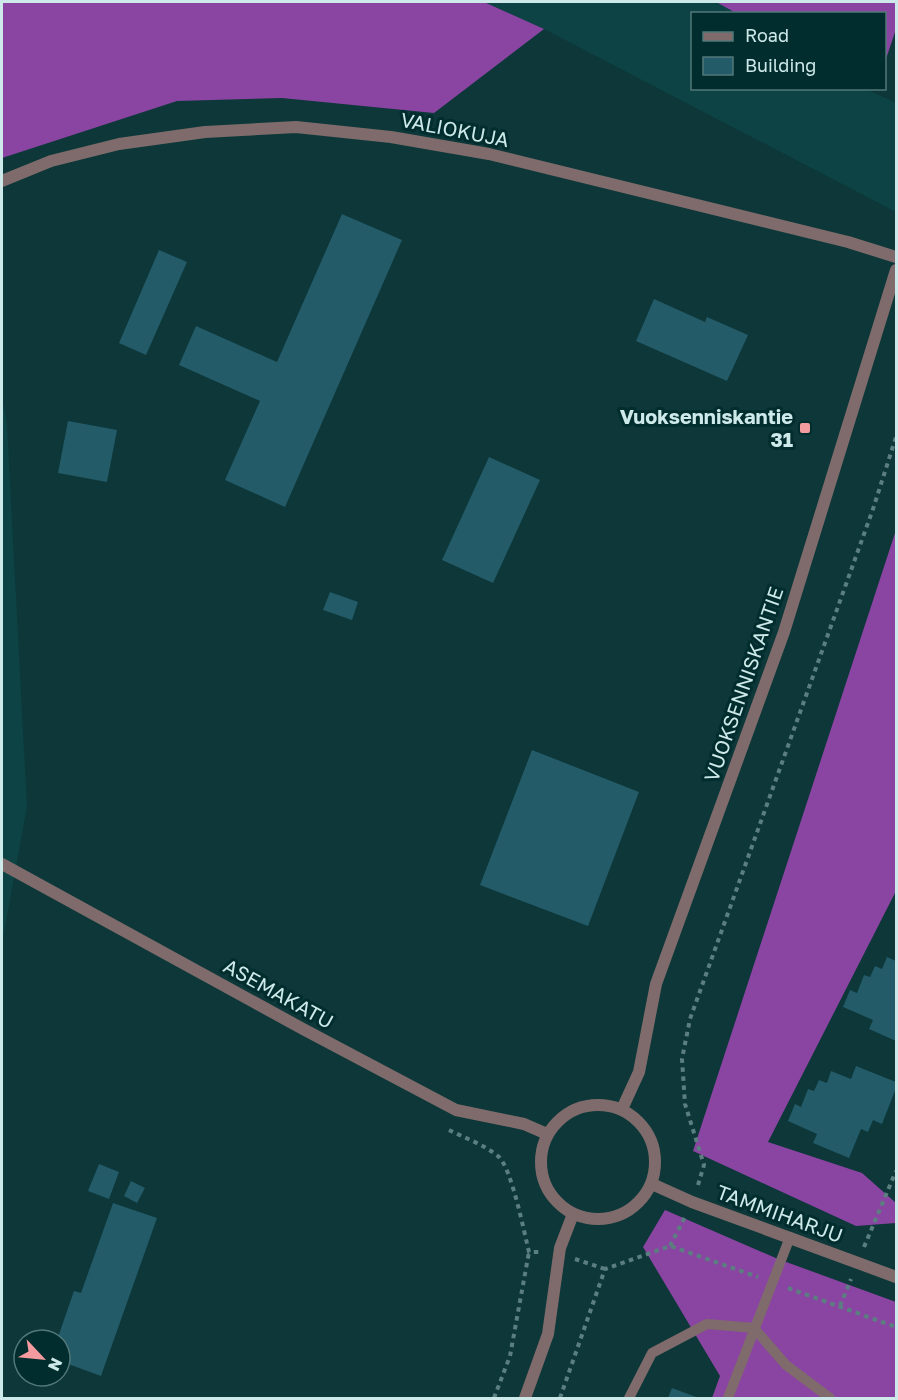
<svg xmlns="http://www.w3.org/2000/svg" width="898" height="1400" font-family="'Golos Text',sans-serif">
<rect width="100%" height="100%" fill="#0d3738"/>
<path fill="#0d4344" d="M484 2H716L736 13 692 14V88L866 89 896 103V212L544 29Z
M2 398 7 424 27 807 2 943Z"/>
<path fill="#8a45a2" d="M2 2H484L544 29 434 113 282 98 177 101 2 158Z
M716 2H896V29L885 62 884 14 736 13Z
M896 530V891L768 1142 862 1173 896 1203V1223L856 1226 693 1151Z
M665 1210 778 1259 896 1302V1398H712L720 1376 643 1247Z"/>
<path fill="#235b69" d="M342 214 402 240 285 507 225 480 260 401 179 365 196 326 277 362Z
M159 250 187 262 146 355 119 343Z
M654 299 705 322 707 317 748 335 727 381 636 341Z
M68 421 117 430 107 482 58 473Z
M489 457 540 480 493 583 442 560Z
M330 592 358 602 352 620 323 610Z
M532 750 639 792 588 926 480 885Z
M887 957 896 961V1041L869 1029 873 1020 843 1007 850 990 857 993 864 975 870 977 875 966 882 969Z
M856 1066 896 1082V1088L882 1124 873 1120 868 1132 861 1129 849 1158 813 1143 817 1134 788 1121 795 1104 801 1107 808 1089 814 1091 819 1080 827 1083 831 1071 851 1079Z
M99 1164 119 1172 109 1199 88 1191Z
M131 1181 145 1188 137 1203 124 1196Z
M113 1203 157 1218 101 1376 60 1361V1340H57L74 1291 81 1293Z
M672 1388 699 1398H668Z"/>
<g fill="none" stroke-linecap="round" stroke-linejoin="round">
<path stroke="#5b7f80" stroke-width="4" stroke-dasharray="4.5 4.5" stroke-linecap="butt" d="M449 1130C465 1138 485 1145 499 1157 512 1170 524 1232 529 1252H541
M698 1185 704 1165 685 1104 682 1059 690 1019 873 509 896 437
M670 1246 685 1217
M864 1247 896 1171
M575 1259 605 1269
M788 1288 896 1327
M840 1306 851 1279
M494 1398 510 1356 529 1252
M560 1398 605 1269 670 1246 758 1277"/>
<path stroke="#7f6b6b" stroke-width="10" d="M629 1398 652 1353 707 1324 754 1328 786 1365 830 1398
M728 1398 790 1237"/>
<path stroke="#7f6b6b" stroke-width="12" d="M2 181 51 161 119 144 205 132 296 127 391 137 489 154 848 242 896 257
M652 1184 692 1202 896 1277"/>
<path stroke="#7f6b6b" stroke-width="12" d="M2 864 303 1029 456 1110 524 1124 547 1134
M541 1162a57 57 0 1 1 114 0a57 57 0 1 1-114 0Z
M622 1109 639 1072 656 984 784 632 896 270
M525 1398 548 1334 560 1248 573 1214"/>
</g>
<rect fill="#f49b9f" stroke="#012d2e" stroke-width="2" x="799" y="422" width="12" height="12" rx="3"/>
<g text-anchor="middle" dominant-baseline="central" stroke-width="6" stroke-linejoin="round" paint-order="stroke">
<g font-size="20" fill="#cee9e9" stroke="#012d2e">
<text transform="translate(455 129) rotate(11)">VALIOKUJA</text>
<text transform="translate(743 684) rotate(-71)">VUOKSENNISKANTIE</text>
<text transform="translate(279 993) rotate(29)">ASEMAKATU</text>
<text transform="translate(780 1213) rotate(20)">TAMMIHARJU</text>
</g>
<g font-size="20" font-weight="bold" fill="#cee9e9" stroke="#012d2e" text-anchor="end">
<text x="793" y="416">Vuoksenniskantie<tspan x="793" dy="23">31</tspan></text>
</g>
</g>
<rect width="898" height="1400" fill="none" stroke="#cee9e9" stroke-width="6"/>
<rect x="691" y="12" width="195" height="78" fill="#012d2e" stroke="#537879" stroke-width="1.5"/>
<rect x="703" y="32" width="30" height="9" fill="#7f6b6b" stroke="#537879" stroke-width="1.5"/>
<text x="745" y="42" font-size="18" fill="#cee9e9">Road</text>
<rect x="703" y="57" width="30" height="18" fill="#235b69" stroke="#537879" stroke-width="1.5"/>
<text x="745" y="72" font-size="18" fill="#cee9e9">Building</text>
<g transform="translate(42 1358) rotate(116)"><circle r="28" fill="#012d2e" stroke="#537879" stroke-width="1.5"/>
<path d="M0-4.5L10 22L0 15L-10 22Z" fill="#f49b9f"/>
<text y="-9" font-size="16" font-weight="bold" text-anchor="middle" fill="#cee9e9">N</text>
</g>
</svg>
